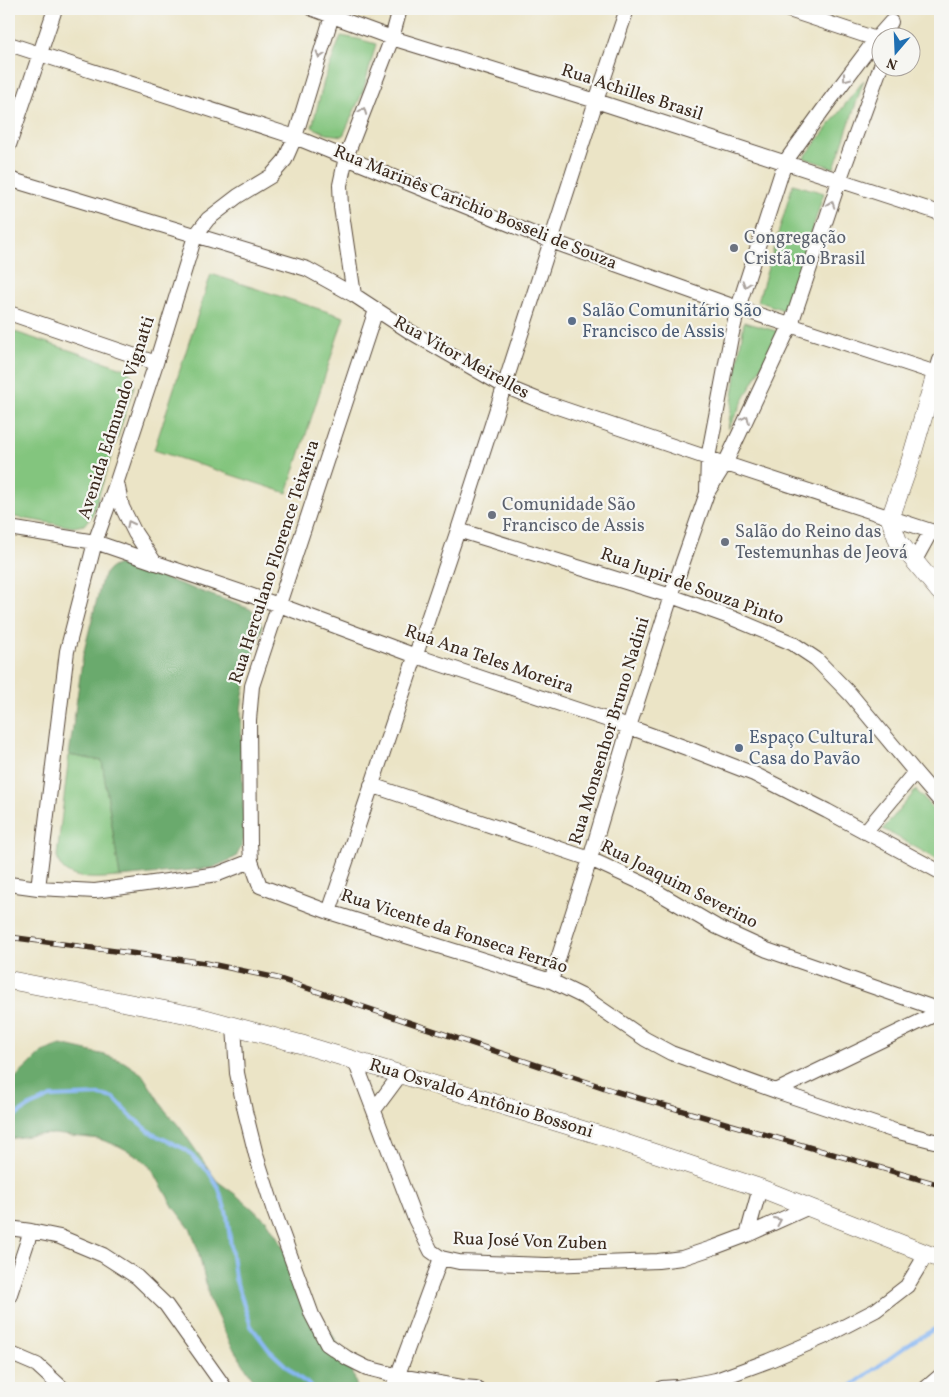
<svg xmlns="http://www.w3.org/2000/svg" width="949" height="1397" font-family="Vollkorn,serif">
<rect width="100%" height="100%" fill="#f6f6f2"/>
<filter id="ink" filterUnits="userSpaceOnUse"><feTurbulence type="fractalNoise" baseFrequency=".02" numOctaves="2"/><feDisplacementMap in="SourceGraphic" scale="10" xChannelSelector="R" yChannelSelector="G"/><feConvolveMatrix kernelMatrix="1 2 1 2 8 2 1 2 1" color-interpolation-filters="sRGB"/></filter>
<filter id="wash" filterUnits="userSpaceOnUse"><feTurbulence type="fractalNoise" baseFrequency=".0096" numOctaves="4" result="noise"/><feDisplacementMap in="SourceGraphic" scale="20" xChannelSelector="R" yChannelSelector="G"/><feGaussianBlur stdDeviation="1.12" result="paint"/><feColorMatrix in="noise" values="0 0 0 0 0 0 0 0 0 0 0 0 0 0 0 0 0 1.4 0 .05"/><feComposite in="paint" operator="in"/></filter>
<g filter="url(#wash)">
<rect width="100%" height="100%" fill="#ebe4c6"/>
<path fill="#83c57e" stroke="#5f784e" d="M341 36 358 39 376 44 363 91 343 136 327 134 312 127 324 81Z
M864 80 834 168 804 158Z
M793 184 824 193 786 311 758 301Z
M211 274 344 317 287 493 154 450Z
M744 322 780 332 728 429Z
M9 330 126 369 133 377 134 386 92 516 84 525 73 527 9 516Z
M69 755 102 761 120 877C99 878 61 884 57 856Z
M916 790 940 817V861L883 829Z"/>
<path fill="#6aaa6d" stroke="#526a46" d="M120 564H125L250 609C257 615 261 620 262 629L248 671 243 695 241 711 244 838 242 845 236 857 212 868 120 877 102 761 69 755 83 655 102 579C106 571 111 566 120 564Z
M61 1045 105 1055 124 1062 142 1074 165 1110 179 1126 217 1181 235 1194 267 1221 279 1240 319 1315 332 1334 352 1369 357 1388H259L231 1345 210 1301 198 1250 191 1230 174 1208 152 1169 138 1156 119 1146 99 1139 54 1134 34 1135 9 1139V1084L28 1066 42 1052Z"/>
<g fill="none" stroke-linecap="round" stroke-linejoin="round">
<path stroke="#88b8f4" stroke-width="4" d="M9 1120 30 1106 51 1097 100 1095 114 1098 132 1117 153 1134 185 1149 208 1171 219 1189 227 1215 235 1278 251 1326 269 1350 298 1377 314 1388
M848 1388 912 1342 940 1326"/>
</g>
</g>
<g filter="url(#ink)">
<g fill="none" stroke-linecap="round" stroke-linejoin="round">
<g stroke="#554637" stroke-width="16">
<path id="minor" d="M313 9 392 38 596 101 940 213
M786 9 882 41
M9 44 295 137 551 241 738 308 936 373 940 360
M9 145 55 9
M9 179 307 269 354 295 409 331 504 386 546 403 708 458 940 534
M354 295 341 207 340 185 346 157 392 38 400 9
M376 310 252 686 249 720 250 843 251 861 260 886 329 912 551 981 584 997 645 1039 671 1053 776 1091 895 1131 934 1141H940
M9 313 156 363
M117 483 122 507 135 533 155 563
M707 491 708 458 731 337 738 308 785 162 830 100 876 39 891 22
M9 528 95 542 279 605 416 656 629 727 692 750 754 774 827 811 940 872
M458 530 671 596 732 618 792 643 816 659 851 695 915 772 940 801
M914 562 931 531
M371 785 590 859 642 883 717 927 767 950 940 1010
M865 832 915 772
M9 884 38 888 95 891 218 874 251 861
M38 888 67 651 95 542 117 481 156 363 195 236 208 219 238 196 271 176 285 160 295 137 334 9
M329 912 458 530 596 101 627 9
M551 981 590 859 629 727 671 596 707 493 725 464 791 324 839 181 882 63
M234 1026 237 1073 245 1111 256 1155 274 1211 312 1315 327 1344 347 1358 367 1368 399 1376 462 1387 476 1388
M355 1061 415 1219 431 1251 441 1258 459 1262 547 1265 658 1261 682 1258 715 1247 747 1235 809 1207
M776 1091 940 1012
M374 1110 400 1075
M9 1228 31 1231 60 1237 103 1255 137 1277 166 1305 225 1388
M747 1235 760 1188
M9 1297 31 1231
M9 1353 37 1365 62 1388
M393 1388 441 1258
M662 1388 677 1387 716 1380 768 1361 826 1336 876 1310 907 1286 927 1253
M926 1388 940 1376"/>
</g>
<g stroke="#554637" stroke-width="19">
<path id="tertiary" d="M940 374 936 373 910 462 890 519 898 541 940 592
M9 980 196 1016 304 1045 606 1137 760 1188 940 1259"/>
</g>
<use href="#minor" stroke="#fff" stroke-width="14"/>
<use href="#tertiary" stroke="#fff" stroke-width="18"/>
<g stroke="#3b2a1e" stroke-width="5.5">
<path id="rail" d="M9 937 206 963 277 978 614 1091 940 1185"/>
</g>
<use href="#rail" stroke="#f6f6f2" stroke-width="4" stroke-dasharray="11" stroke-linecap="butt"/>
</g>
<defs><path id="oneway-chevron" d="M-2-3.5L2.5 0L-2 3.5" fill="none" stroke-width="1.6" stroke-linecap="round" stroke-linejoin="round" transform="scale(1.25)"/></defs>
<g stroke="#a79f9a">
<use href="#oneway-chevron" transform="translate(320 55) rotate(107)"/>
<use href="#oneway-chevron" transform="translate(846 78) rotate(127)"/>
<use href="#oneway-chevron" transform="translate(363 111) rotate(-69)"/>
<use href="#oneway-chevron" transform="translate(831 204) rotate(-71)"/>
<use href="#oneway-chevron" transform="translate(746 284) rotate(108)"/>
<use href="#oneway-chevron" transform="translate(746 419) rotate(-65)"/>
<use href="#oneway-chevron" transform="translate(130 524) rotate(-117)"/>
<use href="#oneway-chevron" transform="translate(778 1221) rotate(-24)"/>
</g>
</g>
<g fill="#6b7280" stroke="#f6f6f2" stroke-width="2">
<circle cx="734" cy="248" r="5"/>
<circle cx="492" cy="515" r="5"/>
<circle cx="725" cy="542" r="5"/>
</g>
<g fill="#5c6f8a" stroke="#f6f6f2" stroke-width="2">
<circle cx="572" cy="321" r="5"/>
<circle cx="739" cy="748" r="5"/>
</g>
<g text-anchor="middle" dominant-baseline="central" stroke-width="4.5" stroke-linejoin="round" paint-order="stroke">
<g font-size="18" fill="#3b2a1e" stroke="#f6f6f2">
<text transform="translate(632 93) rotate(18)">Rua Achilles Brasil</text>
<text transform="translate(475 208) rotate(22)">Rua Marinês Carichio Bosseli de Souza</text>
<text transform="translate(461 358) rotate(29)">Rua Vitor Meirelles</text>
<text transform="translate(117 418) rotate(-72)">Avenida Edmundo Vignatti</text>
<text transform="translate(275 562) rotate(-72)">Rua Herculano Florence Teixeira</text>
<text transform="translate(692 587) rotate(20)">Rua Jupir de Souza Pinto</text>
<text transform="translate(489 660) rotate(19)">Rua Ana Teles Moreira</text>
<text transform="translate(610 731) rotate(-73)">Rua Monsenhor Bruno Nadini</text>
<text transform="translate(679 885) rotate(27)">Rua Joaquim Severino</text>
<text transform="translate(454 932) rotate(18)">Rua Vicente da Fonseca Ferrão</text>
<text transform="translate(481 1099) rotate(17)">Rua Osvaldo Antônio Bossoni</text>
<text transform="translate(530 1242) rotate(2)">Rua José Von Zuben</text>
</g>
<g font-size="18" fill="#5b616d" stroke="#f6f6f2" text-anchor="start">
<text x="744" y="238">Congregação<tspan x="744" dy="21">Cristã no Brasil</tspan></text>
<text x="502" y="505">Comunidade São<tspan x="502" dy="21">Francisco de Assis</tspan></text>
<text x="735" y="532">Salão do Reino das<tspan x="735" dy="21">Testemunhas de Jeová</tspan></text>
</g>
<g font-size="18" fill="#4e5e75" stroke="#f6f6f2" text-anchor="start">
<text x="582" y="311">Salão Comunitário São<tspan x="582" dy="21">Francisco de Assis</tspan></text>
<text x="749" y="738">Espaço Cultural<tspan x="749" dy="21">Casa do Pavão</tspan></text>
</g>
</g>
<rect width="949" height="1397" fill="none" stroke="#f6f6f2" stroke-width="30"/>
<g transform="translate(896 52) rotate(199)"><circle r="24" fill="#f6f6f2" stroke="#aba49d"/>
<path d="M0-4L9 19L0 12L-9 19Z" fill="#1f6fb2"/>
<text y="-8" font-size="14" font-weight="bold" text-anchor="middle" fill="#3b2a1e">N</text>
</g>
</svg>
